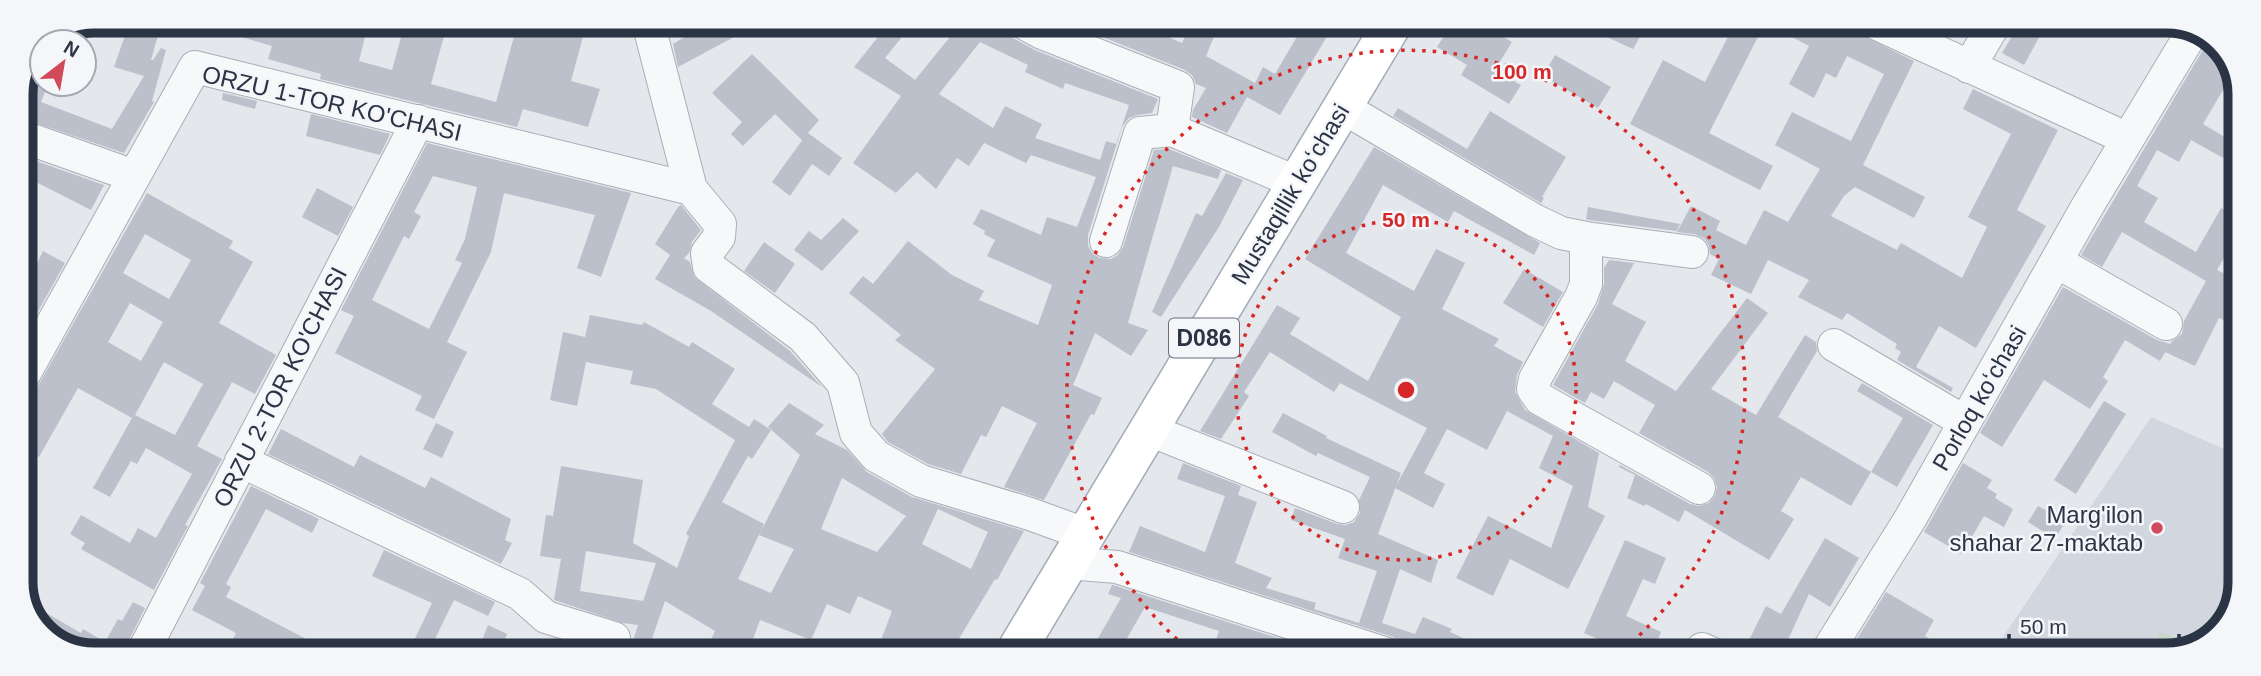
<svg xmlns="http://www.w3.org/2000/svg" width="2261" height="676" font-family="Arial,sans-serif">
<rect width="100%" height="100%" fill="#e4e7ec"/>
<path fill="#d2d6de" d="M2151 417 2238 455 2237 601 2212 640 2167 655H1991Z"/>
<path fill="#c9d6c5" d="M2160 632 2197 645 2167 655H2152Z"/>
<path fill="#bbc0ca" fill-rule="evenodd" d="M130 21H162L151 60H153L161 48 166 50 152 101 154 102 124 153 21 118V94L42 44V84H48L41 102 112 129 144 76 114 67Z
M204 21H369L359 61 392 70 403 30 418 34 422 21H448L431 84 496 102 518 22H587L571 81 600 89 588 127 523 109 517 127 320 79 321 74 268 59 272 46 203 26Z
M709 22H762L678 67 673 44Z
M890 22H914L885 58 915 80 962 22H996L1005 27 1013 38 1035 50 1158 99 1152 113 1138 115 1129 118 1122 127 1088 235V246L1093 254 1100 258 1111 259 1118 255 1123 247 1154 150 1169 149 1221 170 1218 179 1173 166 1128 323 1148 330 1131 356 1095 333 1073 385 1102 398 1094 415 1091 414 1044 500 1004 487 1037 423 1002 406 986 437 981 435 961 474 928 464 888 442 882 434 935 369 895 340 901 335 849 293 863 276 873 284 908 241 952 275 984 291 979 300 1038 325 1052 285 987 256 995 240 984 234 985 231 973 224 981 209 1041 235 1047 217 1077 227 1096 177 1031 155 1026 163 984 143 969 166 957 158 936 189 917 172 896 193 853 163 901 96 854 67ZM980 42 1028 65 1025 72 1063 89 1065 83 1129 105 1116 144 1106 141 1100 160 1035 138 1042 124 1005 106 993 128 939 94Z
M1065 22H1133L1182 43 1191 22H1220L1206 56 1255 83 1263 67 1275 74 1305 23H1335L1280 115 1247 97 1227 133 1192 117 1193 110 1206 88 1196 84 1192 75 1185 70Z
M1452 23H1480L1512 42 1495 70 1521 85 1509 104 1461 75 1467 65 1437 47Z
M1576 23H1648L1633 49Z
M1735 23H1837L1914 61 1863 165 1925 197 1914 218 1855 187 1844 196 1831 216 1897 250 1901 243 1962 278 1987 227 1968 217 2011 134 1963 109 1973 89 2058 130 2017 210 2046 226 1976 348 1939 326 1916 367 1953 388 1951 392 1897 360 1901 352 1895 348 1897 344 1847 313 1842 320 1798 297 1809 280 1768 260 1751 294 1711 275 1719 259 1710 254 1709 246 1704 238 1694 234 1677 232 1691 206 1720 221 1716 230 1746 245 1764 210 1788 222 1820 169 1775 145 1792 112 1851 141 1884 74 1847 56 1836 78 1826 73 1814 98 1789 84 1809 46 1765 23 1709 133 1773 166 1760 190 1630 124 1663 60 1705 82Z
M2020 23H2047L2024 65 2002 53Z
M2210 38 2222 46 2233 73 2203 124 2233 142 2223 158 2191 140 2179 162 2157 150 2137 186 2158 198 2144 222 2196 252 2221 208 2239 219V232L2217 270 2239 281V327L2219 318 2195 366 2165 352 2172 341 2182 334 2184 321 2206 281 2122 232 2102 267 2081 255Z
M752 54 819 120 808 133 842 158 829 176 812 164 790 196 772 182 803 139 802 140 775 114 743 146 731 134 742 122 712 93Z
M1555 55 1611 87 1598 108 1543 76Z
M223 93 257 101 255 109 222 100Z
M1398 108 1467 149 1490 111 1566 157 1542 197 1544 198 1541 203 1393 116Z
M311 114 390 134 380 155 306 136Z
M427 143 631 193 601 277 577 268 595 215 504 193 491 252 447 342 467 352 434 419 415 410 422 396 335 353 354 316 341 310ZM433 176 477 187 465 239 455 260 462 263 429 329 372 300 404 236 409 239 421 216 414 212Z
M1374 147 1540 243 1534 255 1454 211 1448 222 1383 185 1346 253 1414 291 1436 249 1465 263 1442 309 1499 339 1494 346 1523 362 1517 375 1515 392 1525 410 1599 453 1588 507 1605 516 1568 589 1510 559 1493 596 1456 578 1488 516 1551 548 1573 486 1539 468 1553 436 1507 411 1487 450 1447 429 1424 473 1445 484 1433 508 1395 488 1427 428 1340 383 1334 392 1270 352 1244 392 1249 396 1221 439 1200 431 1277 305 1300 318 1290 334 1368 381 1401 317 1305 259Z
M36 161 104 185 91 210 28 178Z
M1226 173 1243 180 1219 227 1161 317 1152 312 1196 213 1202 216Z
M317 188 353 207 338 236 302 217Z
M147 193 233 241 229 248 253 262 219 323 276 355 255 394 232 382 197 446 222 459 185 525 188 526 154 590 81 549 85 543 70 534 81 515 130 543 138 528 156 538 192 474 146 448 137 464 131 461 110 497 93 488 132 418 78 388 39 457 36 455 21 482V416ZM145 234 191 260 169 299 123 273ZM130 303 163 322 141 361 108 342ZM164 362 203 384 175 435 135 415Z
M681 205 701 230 692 242 689 253 684 258 690 262 694 277 790 351 822 387 711 311 655 279 670 255 655 244 678 207Z
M1588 207 1680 224 1677 231 1589 220 1586 219Z
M843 218 859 231 822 271 794 250 809 231 821 240Z
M764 242 795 264 775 293 744 271Z
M43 251 65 263 37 313 21 304V258L36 266Z
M1609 260 1634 263 1612 304 1646 322 1625 361 1676 391 1747 298 1768 313 1711 389 1756 415 1805 335 1816 342 1817 351 1778 417 1871 472 1851 506 1801 477 1781 511 1794 519 1769 560 1685 510 1679 522 1646 504 1644 506 1627 498 1635 475 1619 467 1620 465 1690 504 1699 506 1709 503 1715 496 1717 487 1714 478 1708 472 1639 433 1655 405 1614 381 1604 399 1591 392 1585 403 1553 385 1598 304 1604 284V268Z
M1524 269 1563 292 1543 327 1503 303Z
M2063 287 2157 340 2170 344 2160 361 2125 340 2103 377 2108 381 2090 409 2044 380 2002 447 1980 433Z
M590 315 642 325 644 322 689 347 692 342 735 369 712 404 749 427 754 419 771 430 752 459 748 456 722 502 764 524 738 579 771 593 794 549 759 535 800 455 768 427 789 403 824 425 815 434 847 450 867 472 912 497 1024 531 997 580 995 579 957 642 952 653H910L880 643 892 611 858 596 850 614 827 604 811 640 760 620 748 653H705L715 631 665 601 647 653H629L638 625 623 623 554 600 561 559 540 556 546 515 553 516 561 466 643 480 633 543 677 568 689 536 686 534 735 440 656 389 630 384 633 371 586 362 577 406 550 400 563 332 585 337ZM842 478 906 516 877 552 821 529ZM938 509 988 532 971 569 922 544ZM586 551 656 563 643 601 580 591Z
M1862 383 1933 425 1897 487 1871 472 1903 418 1857 391Z
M2104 401 2126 414 2076 494 2054 480Z
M1283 413 1327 436 1326 438 1401 473 1378 534 1438 560 1431 583 1400 569 1382 623 1415 634 1423 617 1452 629 1450 632 1497 654H1405L1401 642 1393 637 1129 552 1140 526 1205 552 1225 496 1177 479 1183 463 1241 486 1238 495 1257 502 1235 563 1272 578 1266 588 1316 603 1314 609 1359 623 1377 571 1338 558 1345 539 1291 520 1295 508 1337 524 1346 525 1354 522 1360 513 1359 500 1370 477 1318 453 1316 456 1272 432Z
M436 423 454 432 442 458 423 449Z
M281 429 354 467 360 455 425 488 431 477 511 519 505 540 512 543 501 564 268 454Z
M1963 463 1992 480 1987 488 1997 494 1995 498 2013 509 2004 527 1984 516 1962 554 1924 532Z
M251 486 319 519 312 533 266 509 226 584 231 587 226 597 333 653H226L236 633 192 610 205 586 200 583Z
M2038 506 2066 521 2055 539 2028 522Z
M1825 538 1859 558 1830 607 1809 594 1781 655 1742 654 1766 606 1781 614Z
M1625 540 1666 558 1655 584 1643 579 1626 616 1661 632 1652 654H1632L1584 633Z
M384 550 495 602 488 616 454 600 428 653H408L432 603 372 576Z
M1112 585H1113L1327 654H1211L1219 631 1145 607 1118 654H1089L1121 598 1108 594Z
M1886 592 1934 620 1925 636 1933 641 1925 655H1847Z
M27 602 81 633 83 629 105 642 118 619 122 621 133 602 145 608 127 644 125 652H75L36 627Z
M488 625 507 634 500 653H477Z"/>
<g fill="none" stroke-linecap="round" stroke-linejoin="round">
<g stroke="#a9aeb7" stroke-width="34">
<path id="minor" d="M648 22 691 189 720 224 719 237 707 253 709 267 803 337 843 383 856 433 876 456 921 481 1030 514 1085 534
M1022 22 1042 33 1178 87 1172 130 1298 183
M1875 23 2128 139
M1969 67 1995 23
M1342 107 1534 220 1561 233 1586 238V284L1581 297 1535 379 1533 389 1540 399 1699 488
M21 136 134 176
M1586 238 1692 252
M1106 241 1140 133 1172 130
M2057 262 2166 324
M1834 345 1965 422
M21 380 195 67 691 189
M1149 430 1343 507
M241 461 520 594 546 617 614 638
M1068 563 1117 567 1387 654
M1702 649 1713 654
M143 652 418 121
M1825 655 1910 519 2087 207 2194 29"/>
</g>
<g stroke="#a3abb8" stroke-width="41">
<path id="major" d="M1014 654 1393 23"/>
</g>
<use href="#minor" stroke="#f7f8fa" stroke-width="32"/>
<use href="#major" stroke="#fff" stroke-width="38"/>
</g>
<g fill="none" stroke="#d62828" stroke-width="3.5" stroke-dasharray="3.5 7">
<circle cx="1406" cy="390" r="170"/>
<path d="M1193 653A339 339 0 1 1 1619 653"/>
</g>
<circle fill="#d1495b" stroke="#f4f6f9" stroke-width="2.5" cx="2157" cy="528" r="7"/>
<g text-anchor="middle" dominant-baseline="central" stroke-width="5" stroke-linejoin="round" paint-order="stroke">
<rect fill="#f4f6f9" stroke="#676e7b" stroke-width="2" x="1169" y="318.5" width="70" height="39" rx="5"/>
<g font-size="23" font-weight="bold" fill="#2b3445">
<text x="1204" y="338">D086</text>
</g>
<g font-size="24" fill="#2b3445" stroke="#f4f6f9">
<text transform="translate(332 103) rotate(13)">ORZU 1-TOR KO'CHASI</text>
<text transform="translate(1290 194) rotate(-59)">Mustaqillik koʻchasi</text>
<text transform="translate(280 387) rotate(-63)">ORZU 2-TOR KO'CHASI</text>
<text transform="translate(1979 398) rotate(-60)">Porloq koʻchasi</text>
</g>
<g font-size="24" fill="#2b3445" stroke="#f4f6f9" text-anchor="end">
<text x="2143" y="514">Marg'ilon<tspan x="2143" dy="28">shahar 27-maktab</tspan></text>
</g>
</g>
<path d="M0 0H2261V676H0ZM94 33H2167A61 61 0 0 1 2228 94V582A61 61 0 0 1 2167 643H94A61 61 0 0 1 33 582V94A61 61 0 0 1 94 33Z" fill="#f4f6f9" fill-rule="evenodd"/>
<path fill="none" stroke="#2b3445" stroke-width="9" d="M94 33H2167A61 61 0 0 1 2228 94V582A61 61 0 0 1 2167 643H94A61 61 0 0 1 33 582V94A61 61 0 0 1 94 33Z"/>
<circle cx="1406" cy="390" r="10" fill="#d62828" stroke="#f4f6f9" stroke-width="3.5"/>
<g font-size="21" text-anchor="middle" font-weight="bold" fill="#d62828" stroke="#f4f6f9" stroke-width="5" stroke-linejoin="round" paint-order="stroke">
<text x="1522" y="79">100 m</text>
<text x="1406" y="227">50 m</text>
</g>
<g transform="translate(63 63) rotate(31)"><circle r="33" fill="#f4f6f9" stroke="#a4a8b1" stroke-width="2"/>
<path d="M0-5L12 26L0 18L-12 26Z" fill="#d1495b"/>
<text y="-10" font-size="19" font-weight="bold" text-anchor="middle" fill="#2b3445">N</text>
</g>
<path d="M2009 634v10h170v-10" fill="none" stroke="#2b3445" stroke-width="3.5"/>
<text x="2020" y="634" font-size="21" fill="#2b3445" stroke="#f4f6f9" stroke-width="5" paint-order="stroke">50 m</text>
</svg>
